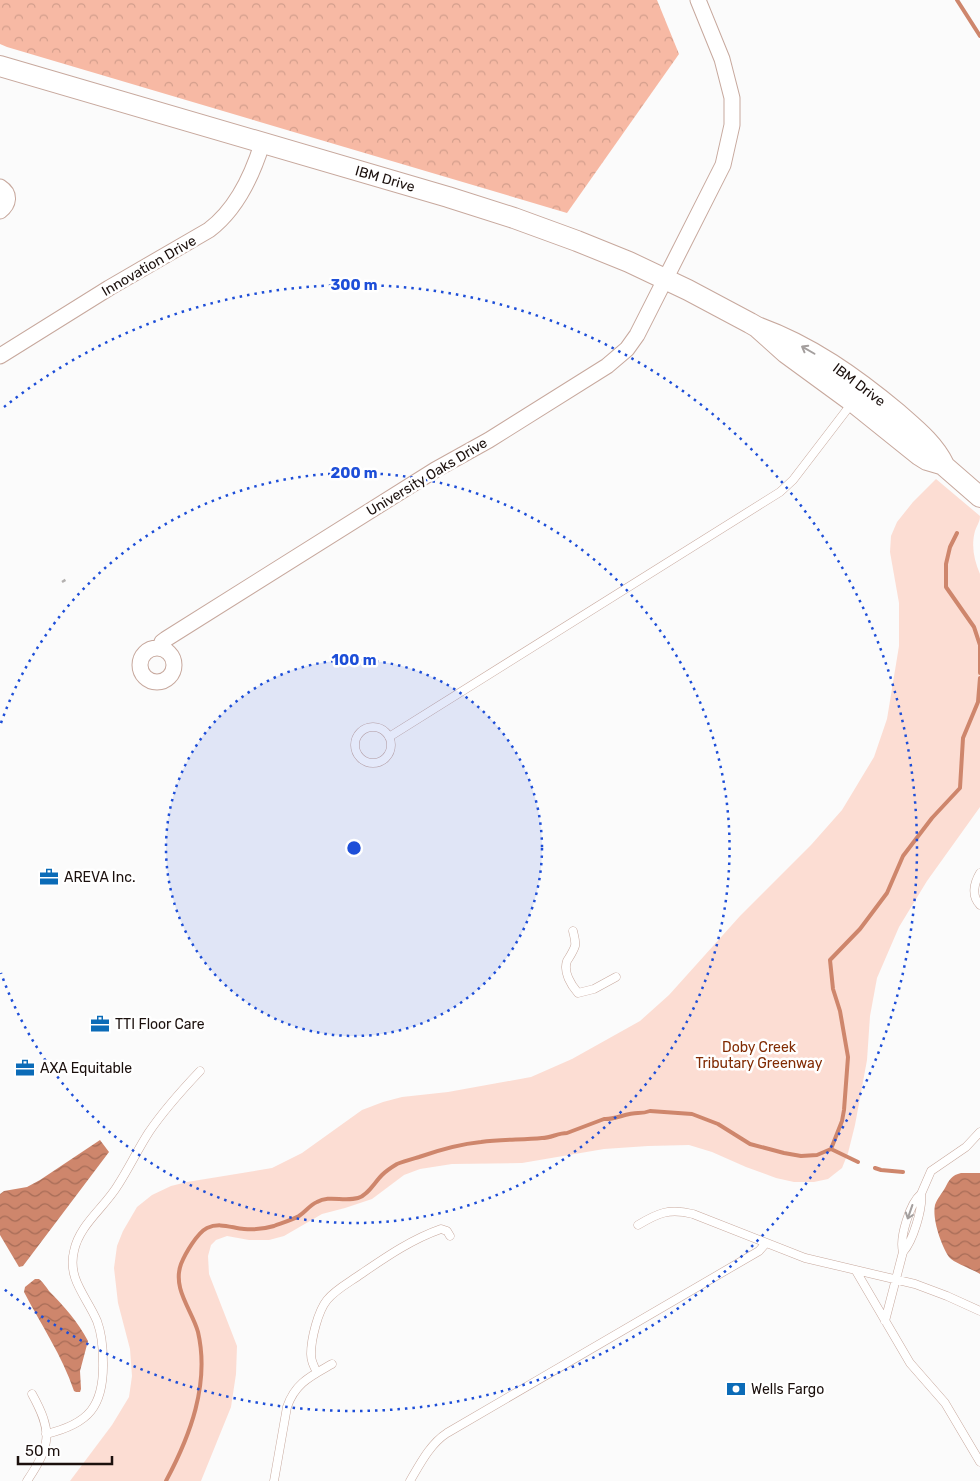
<svg xmlns="http://www.w3.org/2000/svg" width="980" height="1481" font-family="Rubik,sans-serif">
<defs>
<pattern id="forest-crowns" width="20" height="18" patternUnits="userSpaceOnUse" patternTransform="scale(1.25)"><rect width="20" height="18" fill="#f7b9a4"/><path d="M2 6a3 3 0 1 1 6 0M12 15a3 3 0 1 1 6 0" fill="none" stroke="#d39e8c"/></pattern>
<pattern id="water-waves" width="16" height="10" patternUnits="userSpaceOnUse" patternTransform="scale(1.25)"><rect width="16" height="10" fill="#ce866c"/><path d="M0 5q4-4 8 0t8 0" fill="none" stroke="#a66c57"/></pattern>
</defs>
<rect width="100%" height="100%" fill="#fbfbfb"/>
<path fill="url(#forest-crowns)" d="M0 0H657L679 54 567 213 7 47 0 44Z"/>
<path fill="#fcddd3" d="M936 479 980 516C980 522 977 525 975 531 971 546 974 560 980 574V807L927 881 899 927 877 978 870 1016 867 1060 855 1125 848 1153 842 1168 828 1179 814 1182H794L776 1178 746 1167 712 1152 689 1145 648 1146 604 1149 522 1163 452 1164 420 1169 404 1175 372 1199 345 1208 322 1214 284 1236 269 1240H249L227 1236 216 1240 211 1245 208 1256 209 1274 237 1346 236 1374 231 1407 201 1481H70L112 1425 129 1397 132 1376 130 1349 118 1303 114 1268 117 1246 123 1231 137 1207 152 1195 171 1186 187 1182 272 1168 302 1153 362 1110 383 1102 402 1097 448 1092 531 1077 572 1059 640 1021 669 995 740 916 811 845 842 810 874 757 887 719 899 646V603L890 552 891 536 897 522 913 502Z"/>
<path fill="url(#water-waves)" d="M100 1140 109 1152 23 1266 19 1267 0 1235V1194L4 1191 27 1187 40 1180Z
M961 1173H980V1274C972 1269 954 1263 949 1257 941 1245 932 1219 935 1205 937 1199 942 1193 945 1188 949 1180 952 1175 961 1173Z
M35 1279H39C43 1282 46 1287 49 1291 64 1306 78 1322 88 1341L80 1371 81 1389 80 1392H76L74 1391C62 1355 41 1325 24 1292L25 1287Z"/>
<g fill="none" stroke-linecap="round" stroke-linejoin="round">
<path stroke="#ce866c" stroke-width="4" d="M957 0 980 36
M957 533 950 547 946 564V587L974 627 980 645V673
M831 1149 858 1162
M875 1168 881 1170 903 1172
M166 1481C190 1436 210 1384 198 1332 192 1310 172 1289 181 1264 185 1254 197 1233 207 1228 220 1222 232 1228 244 1229 255 1230 264 1229 274 1226 282 1223 292 1220 299 1216 305 1212 310 1205 317 1202 329 1195 344 1202 358 1198 368 1195 374 1183 382 1175 386 1171 392 1167 397 1164 404 1161 412 1159 419 1157 439 1150 460 1144 481 1142 501 1139 522 1140 542 1138 551 1138 558 1133 567 1133L604 1119C614 1120 626 1113 638 1113 643 1113 645 1113 650 1111L692 1114 718 1124 750 1144 784 1153 801 1156 817 1155 831 1149 842 1121 844 1110 848 1057 840 1011 833 989 830 960 860 929 887 893 903 856 932 818 960 788 963 738 978 702 980 678"/>
<g stroke="#c7a89d" stroke-width="9">
<path id="lane" d="M355 745a18 18 0 1 1 36 0a18 18 0 1 1-36 0Z
M389 737 780 492 793 480 852 403
M980 873C974 883 971 896 980 905
M573 931C574 936 576 941 575 946 573 952 570 956 567 961 563 972 571 985 578 993L594 989 616 977
M921 1194 931 1171 966 1147 980 1132
M638 1225C658 1213 669 1208 693 1214L805 1258 915 1284 947 1296 980 1311
M856 1271 910 1363 945 1403 980 1462
M885 1321 903 1252C913 1241 923 1208 921 1194 910 1203 899 1238 903 1252
M317 1372C314 1367 311 1361 311 1354 311 1339 318 1311 327 1300 336 1289 350 1282 361 1274 386 1257 412 1239 441 1229L447 1231 450 1236
M46 1434C89 1424 104 1406 103 1362 103 1349 102 1334 97 1321 87 1297 67 1279 74 1251 79 1225 105 1207 118 1185 129 1168 138 1149 149 1132 164 1110 182 1090 200 1071
M27 1481C51 1445 53 1432 32 1394
M274 1481 287 1407C295 1383 311 1376 332 1364
M410 1481C420 1464 430 1444 447 1433L759 1251 766 1243"/>
</g>
<g stroke="#c7a89d" stroke-width="17">
<path id="street" d="M0 187C11 194 9 204 0 211
M0 356 109 288 209 230C237 209 252 176 262 144
M140 665a17 17 0 1 1 34 0a17 17 0 1 1-34 0Z
M160 648 162 642 166 639 435 470 489 440 607 366 627 349 637 335 723 165 732 125V98L722 59 698 0"/>
</g>
<g stroke="#c7a89d" stroke-width="22">
<path id="secondary" d="M0 66 448 197 514 218 577 241 629 262 688 290 750 323 757 327 786 353 853 402 919 455 927 460 944 465C934 444 915 429 898 414 855 378 810 346 757 327
M934 457 980 497"/>
</g>
<path stroke="#b3b0af" stroke-width="2.5" stroke-dasharray="4 4" stroke-linecap="butt" d="M62 582 67 579"/>
<use href="#lane" stroke="#fff" stroke-width="8"/>
<use href="#street" stroke="#fff" stroke-width="15"/>
<use href="#secondary" stroke="#fff" stroke-width="20"/>
</g>
<defs><path id="oneway-shaft" d="M-6 0H5M1.5-3L5.5 0L1.5 3" fill="none" stroke-width="1.6" stroke-linecap="round" stroke-linejoin="round" transform="scale(1.25)"/></defs>
<g stroke="#a49f9e">
<use href="#oneway-shaft" transform="translate(808 350) rotate(-150)"/>
<use href="#oneway-shaft" transform="translate(910 1212) rotate(109)"/>
</g>
<circle cx="354" cy="848" r="188" fill="#1d4ed8" fill-opacity=".12"/>
<g fill="none" stroke="#1d4ed8" stroke-width="2.5" stroke-dasharray="2.5 5">
<circle cx="354" cy="848" r="188"/>
<path d="M1 723A375 375 0 1 1 1 973"/>
<path d="M4 407A563 563 0 1 1 4 1289"/>
</g>
<defs>
<g id="office-bare" transform="scale(1.5)"><path d="M-6-3h4V-5.5h4V-3h4V5H-6ZM-1-4.5V-3h2v-1.5ZM-6 0V1H6V0Z" fill="#0b6bb7" stroke="#fff" stroke-width="2.5" paint-order="stroke"/></g>
<g id="bank-bare" transform="scale(1.5)"><path d="M-6-4H6V4H-6ZM0-2.3a2.3 2.3 0 1 0 0 4.6a2.3 2.3 0 1 0 0-4.6Z" fill="#0b6bb7" stroke="#fff" stroke-width="2.5" paint-order="stroke"/></g>
</defs>
<g fill-rule="evenodd">
<use href="#office-bare" x="49" y="877"/>
<use href="#office-bare" x="100" y="1024"/>
<use href="#office-bare" x="25" y="1068"/>
<use href="#bank-bare" x="736" y="1389"/>
</g>
<g text-anchor="middle" dominant-baseline="central" stroke-width="5" stroke-linejoin="round" paint-order="stroke">
<g font-size="14" fill="#1b100d" stroke="#fff">
<text transform="translate(385 179) rotate(16)">IBM Drive</text>
<text transform="translate(149 266) rotate(-30)">Innovation Drive</text>
<text transform="translate(859 385) rotate(37)">IBM Drive</text>
<text transform="translate(427 477) rotate(-31)">University Oaks Drive</text>
</g>
<g font-size="14" fill="#1b100d" stroke="#fff" text-anchor="start">
<text x="64" y="877">AREVA Inc.</text>
<text x="115" y="1024">TTI Floor Care</text>
<text x="40" y="1068">AXA Equitable</text>
<text x="751" y="1389">Wells Fargo</text>
</g>
<g font-size="14" fill="#812b03" stroke="#fff">
<text x="759" y="1047">Doby Creek<tspan x="759" dy="16">Tributary Greenway</tspan></text>
</g>
</g>
<circle cx="354" cy="848" r="8" fill="#1d4ed8" stroke="#fff" stroke-width="2.5"/>
<g font-size="15" text-anchor="middle" font-weight="bold" fill="#1d4ed8" stroke="#fff" stroke-width="5" stroke-linejoin="round" paint-order="stroke">
<text x="354" y="290">300 m</text>
<text x="354" y="478">200 m</text>
<text x="354" y="665">100 m</text>
</g>
<path d="M18 1456v8h94v-8" fill="none" stroke="#1b100d" stroke-width="2.5"/>
<text x="25" y="1456" font-size="15" fill="#1b100d" stroke="#ffffff" stroke-width="4" paint-order="stroke">50 m</text>
</svg>
